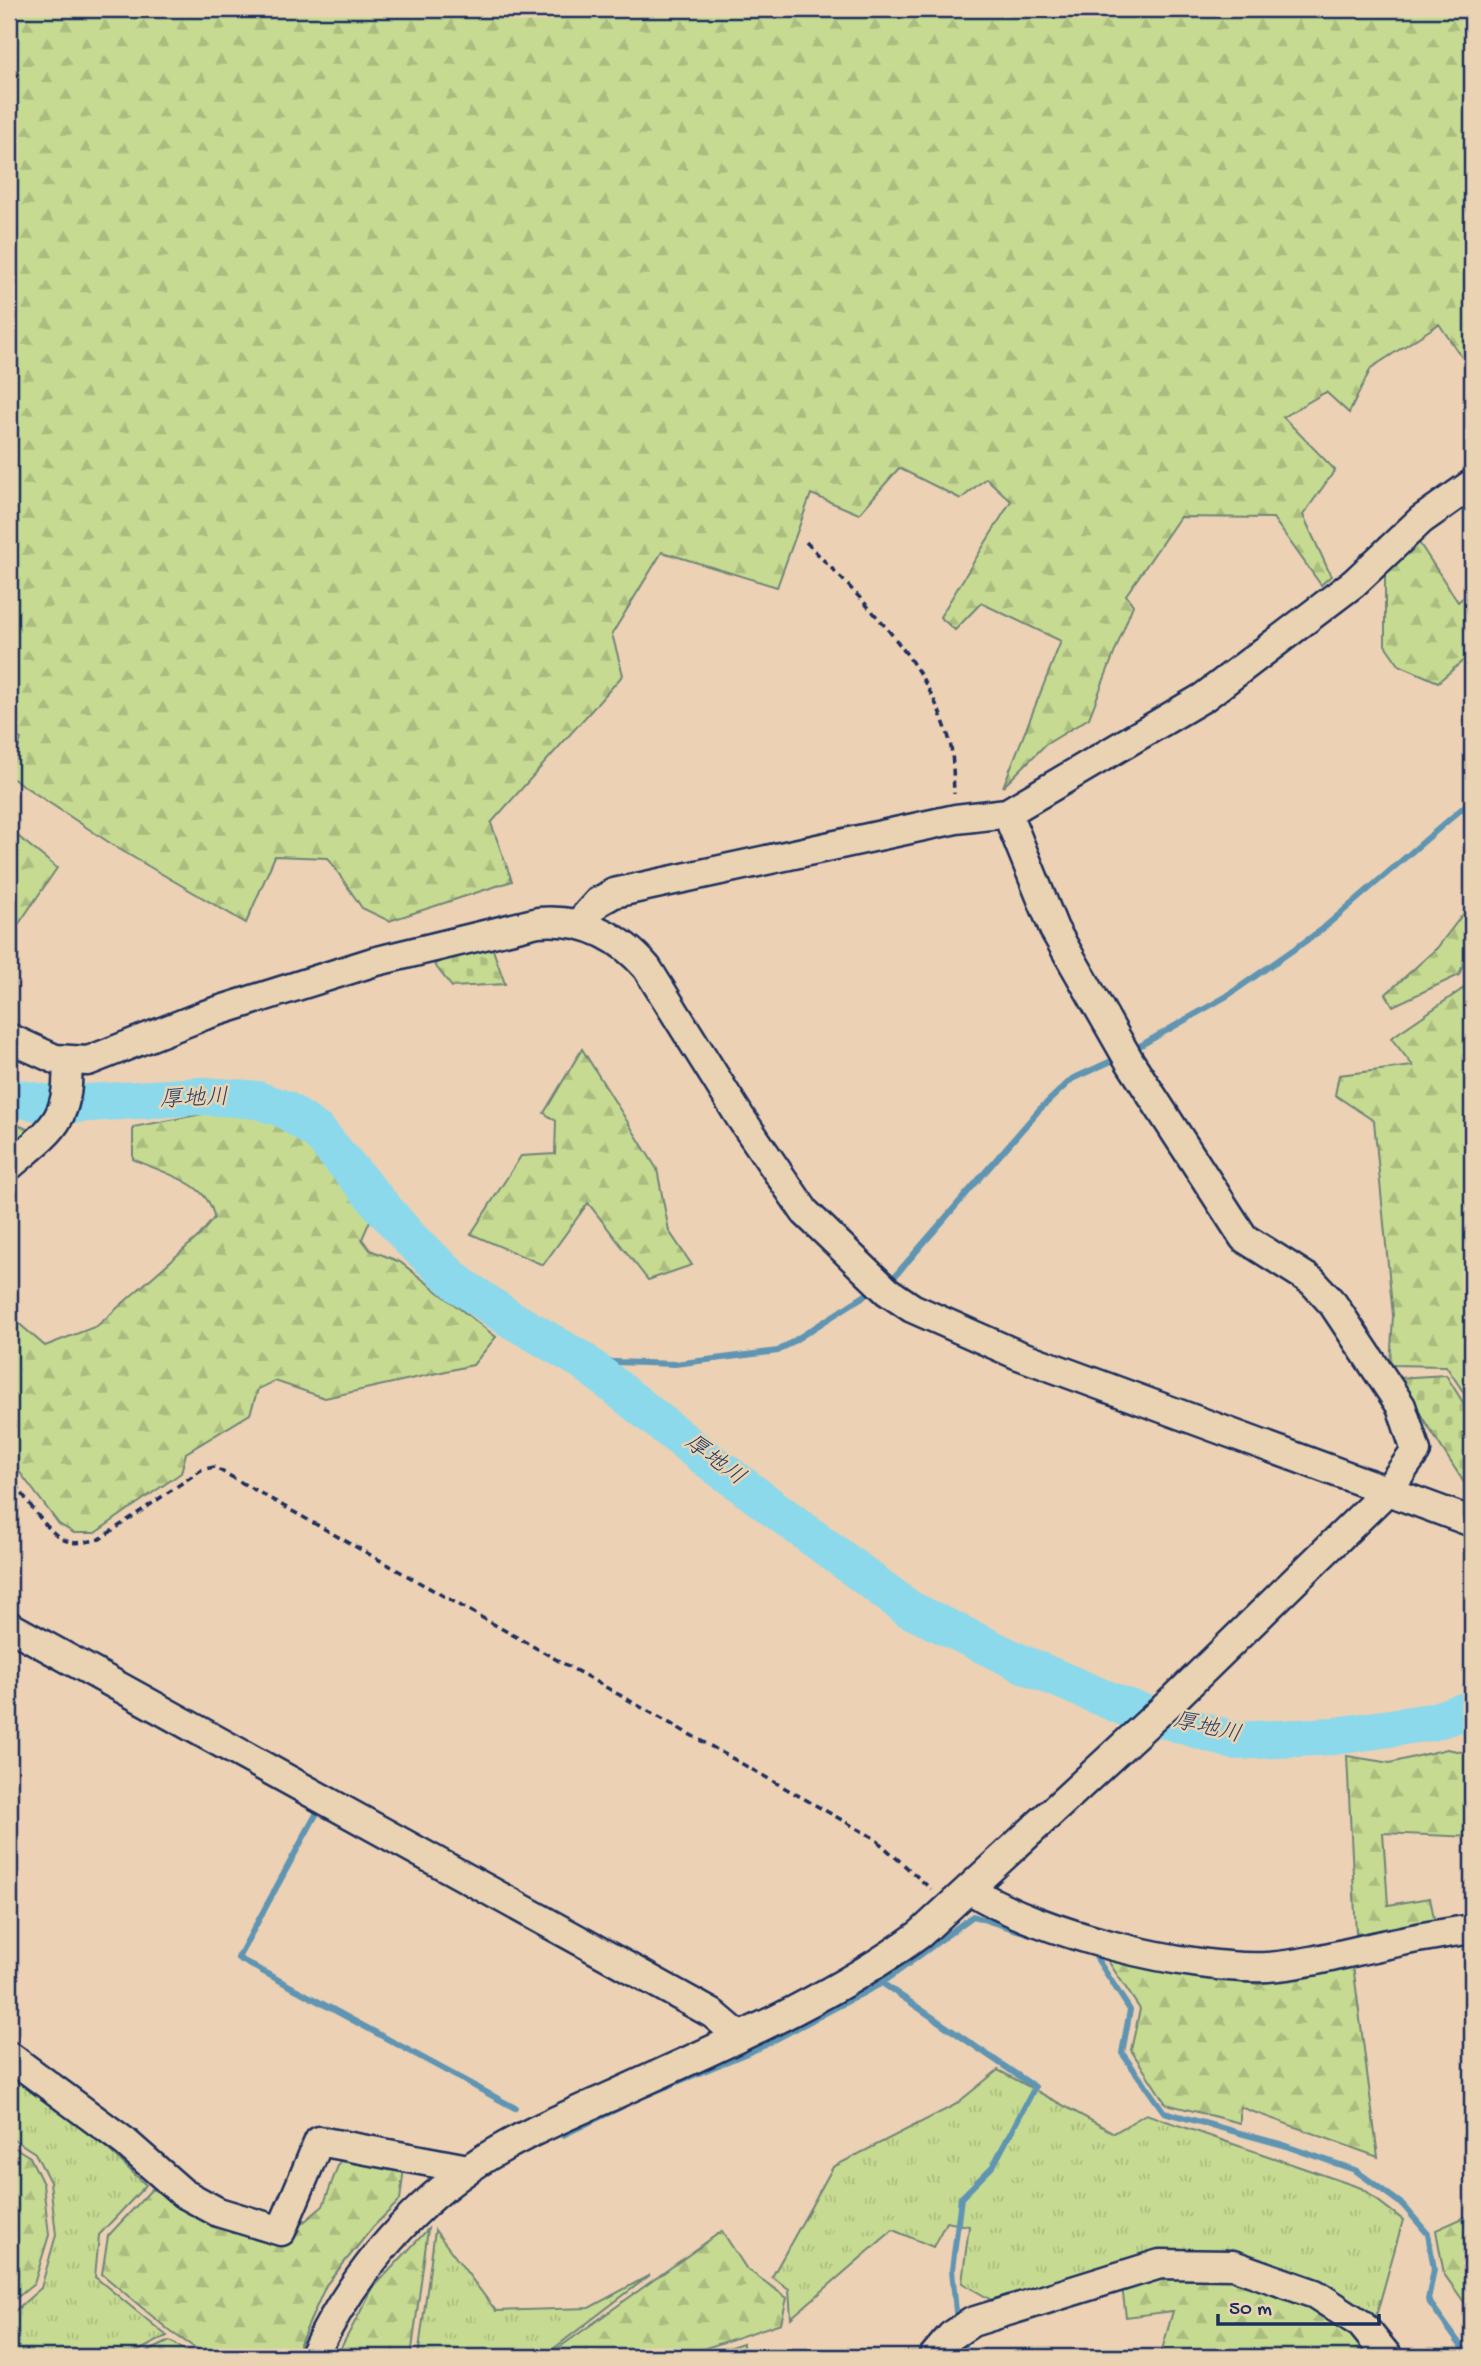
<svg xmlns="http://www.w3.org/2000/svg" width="1481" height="2366" font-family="'Gochi Hand','Klee One',sans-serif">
<defs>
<pattern id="grass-tufts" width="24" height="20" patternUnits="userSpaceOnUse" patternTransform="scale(1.75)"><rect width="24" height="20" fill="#c6db91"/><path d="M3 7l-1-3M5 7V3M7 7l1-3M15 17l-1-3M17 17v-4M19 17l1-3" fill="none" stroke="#aabc7f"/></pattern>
<pattern id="forest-firs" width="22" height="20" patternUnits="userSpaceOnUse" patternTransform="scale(1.75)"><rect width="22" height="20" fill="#c6db91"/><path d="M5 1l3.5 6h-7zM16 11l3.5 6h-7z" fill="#aabc7f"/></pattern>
<pattern id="cemetery-stones" width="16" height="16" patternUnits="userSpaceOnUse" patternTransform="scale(1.75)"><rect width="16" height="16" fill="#c6db91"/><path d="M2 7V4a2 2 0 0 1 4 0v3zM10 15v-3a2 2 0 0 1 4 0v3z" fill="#aabc7f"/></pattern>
<pattern id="water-waves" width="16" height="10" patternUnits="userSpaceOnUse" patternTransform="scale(1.75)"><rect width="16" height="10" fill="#8cd9eb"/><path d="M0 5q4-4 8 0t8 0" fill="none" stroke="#78bbcc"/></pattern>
</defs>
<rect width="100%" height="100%" fill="#ecd1b4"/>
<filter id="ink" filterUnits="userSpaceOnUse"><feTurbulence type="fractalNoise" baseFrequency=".0143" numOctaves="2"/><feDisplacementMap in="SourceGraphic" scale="14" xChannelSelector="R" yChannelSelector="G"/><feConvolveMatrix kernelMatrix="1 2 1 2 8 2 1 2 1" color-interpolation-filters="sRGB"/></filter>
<g filter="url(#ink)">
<path fill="url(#grass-tufts)" stroke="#708578" stroke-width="2" d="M998 2070 1114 2133 1146 2114 1361 2188 1403 2220 1374 2323 1238 2255 993 2301 962 2283 969 2226 946 2222 933 2247 893 2230 791 2318 789 2289 772 2277 833 2167 955 2105Z
M9 2073 77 2120 146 2185 99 2235 95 2277 167 2336 127 2357H9V2316L41 2288 56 2235 50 2182 35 2153 9 2136Z
M435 2230 496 2311 589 2308 650 2275 553 2349 529 2357H418Z
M743 2343V2357H701Z"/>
<path fill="url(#forest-firs)" stroke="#708578" stroke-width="2" d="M9 9H1472V300L1468 303 1472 310V372L1439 324 1371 368 1349 413 1326 392 1283 417 1335 470 1303 515 1331 576 1321 585 1273 518 1180 517 1126 595 1133 605 1089 718 1045 745 1003 787 1061 641 981 603 955 630 940 617 1011 501 986 478 961 499 899 468 859 514 811 494 777 587 662 552 612 634 623 675 491 823 512 881 389 921 362 908 328 858 275 856 246 923 119 849 9 776 21 739 9 732Z
M1418 541 1458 602 1472 590V653L1438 682 1399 665 1385 645V570Z
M9 833H14L57 868 9 938Z
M1472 910V943L1459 975 1393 1006 1386 994 1437 948 1463 914Z
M1464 988 1472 1023V1405L1446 1366 1390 1365 1393 1316 1374 1121 1335 1095 1339 1075 1413 1066 1391 1038Z
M582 1049 657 1169 669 1231 692 1265 648 1280 588 1203 543 1265 471 1234 521 1156 555 1154 556 1121 544 1113Z
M235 1108 267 1111 314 1139 372 1216 362 1239 370 1250 400 1262 496 1337 473 1365 325 1398 275 1381 258 1389 250 1414 186 1453 181 1473 95 1533H74L59 1524 9 1458V1315L45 1346 97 1326 199 1236 214 1218C210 1182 162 1173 133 1159V1127Z
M9 1121 36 1133 9 1154Z
M1447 1749 1472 1754V1837L1383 1833 1388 1905 1430 1898 1435 1923 1356 1934 1347 1756 1390 1763Z
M1102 1952 1180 1975 1259 1984 1353 1965 1378 2157 1240 2107V2123L1166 2104 1131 2050 1140 2009Z
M9 2144 30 2157 43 2184 49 2235 34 2284 9 2304Z
M342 2155 404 2168 400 2200 373 2227 326 2285 294 2357H209L171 2332 102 2274 108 2236 152 2189 209 2219 280 2242 323 2206Z
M1472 2214V2313L1444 2274 1436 2230Z
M428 2229 411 2357H336L373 2288Z
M722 2231 746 2268 787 2298 781 2323 679 2357H546Z
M1168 2270 1233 2272 1313 2302 1375 2357H1160L1173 2311 1126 2317 1122 2287Z
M170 2341 196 2357H137Z"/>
<path fill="url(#cemetery-stones)" stroke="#708578" stroke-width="2" d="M491 944 505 984 452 987 434 964Z
M1446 1375 1472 1417V1495L1397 1378Z"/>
<path fill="url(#water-waves)" stroke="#5f95b3" stroke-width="2" d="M1008 2350 1043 2357H984Z"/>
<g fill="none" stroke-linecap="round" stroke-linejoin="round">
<path stroke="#5f95b3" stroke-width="6" d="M1131 1051 1227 996 1320 931 1472 800
M887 1281 895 1276 1039 1110 1072 1079 1118 1058
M583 1361 675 1364 778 1351 875 1289
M319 1809 238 1958 515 2108
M1090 1953 1094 1954 1130 2010 1122 2053 1164 2112 1280 2144 1355 2170 1403 2205 1428 2234 1434 2269 1428 2300 1469 2357
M882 1983 973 1916 1033 1935
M646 2095 759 2048 882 1983 1035 2087 993 2166 961 2198 952 2270 957 2322
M563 2135 623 2106
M963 2339 968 2357"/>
<path stroke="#8cd9eb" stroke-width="38" d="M9 1097 56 1105 201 1096 235 1098 257 1100 284 1109 318 1132 411 1240 460 1285 509 1318 583 1361 691 1447 909 1609 1023 1664 1122 1706 1235 1741 1335 1736 1431 1722 1472 1709"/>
<g stroke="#1b2f5e" stroke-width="33">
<path id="minor" d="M579 923 598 902 614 893 956 819 1007 813 1204 697 1354 583 1421 520 1472 484
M9 1038 55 1059 88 1061 205 1015 373 962 538 922C582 918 619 935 647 968L740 1117 805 1212 887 1291 912 1308 1016 1354 1472 1522
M9 1166C51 1130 71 1121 67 1061
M9 1626 713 2014 740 2037
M971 1890C1037 1933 1188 1971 1268 1967 1310 1964 1352 1951 1393 1943 1420 1937 1446 1933 1472 1929
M9 2056 125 2142 183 2193 218 2212 281 2231 319 2141 468 2169
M313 2357C348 2283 402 2215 470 2168 515 2137 567 2116 616 2094 720 2046 827 2002 920 1934L1176 1697 1387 1491 1416 1451 1401 1406 1333 1304 1312 1281 1244 1238 1130 1062 1054 929 1007 813
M933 2357 951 2336 972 2322 1160 2264 1233 2265 1315 2294 1361 2324 1388 2357"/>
</g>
<path stroke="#1b2f5e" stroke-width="3.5" stroke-dasharray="7 5" stroke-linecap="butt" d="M806 542C862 600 923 656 948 735 954 753 953 776 954 794
M9 1474C22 1492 46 1534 67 1541 77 1545 90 1541 100 1539L201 1470 214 1467 874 1838 931 1889"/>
<use href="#minor" stroke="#e9d3b2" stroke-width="28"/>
</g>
</g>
<g text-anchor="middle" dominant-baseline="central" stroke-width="5" stroke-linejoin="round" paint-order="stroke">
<g font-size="23" font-style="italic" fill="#26406c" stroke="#e9d3b2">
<text transform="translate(194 1100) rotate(-2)">厚地川</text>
<text transform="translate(714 1461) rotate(37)">厚地川</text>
<text transform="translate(1207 1729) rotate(13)">厚地川</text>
</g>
</g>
<rect width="1481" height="2366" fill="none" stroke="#e9d3b2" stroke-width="35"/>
<rect x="18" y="18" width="1446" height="2331" fill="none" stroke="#1b2f5e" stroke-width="2.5" filter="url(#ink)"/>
<path d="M1218 2314v10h161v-10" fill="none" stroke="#1b2f5e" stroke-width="3.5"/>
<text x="1229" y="2314" font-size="21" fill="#1b2f5e" stroke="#e9d3b2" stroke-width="5" paint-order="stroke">50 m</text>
</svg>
